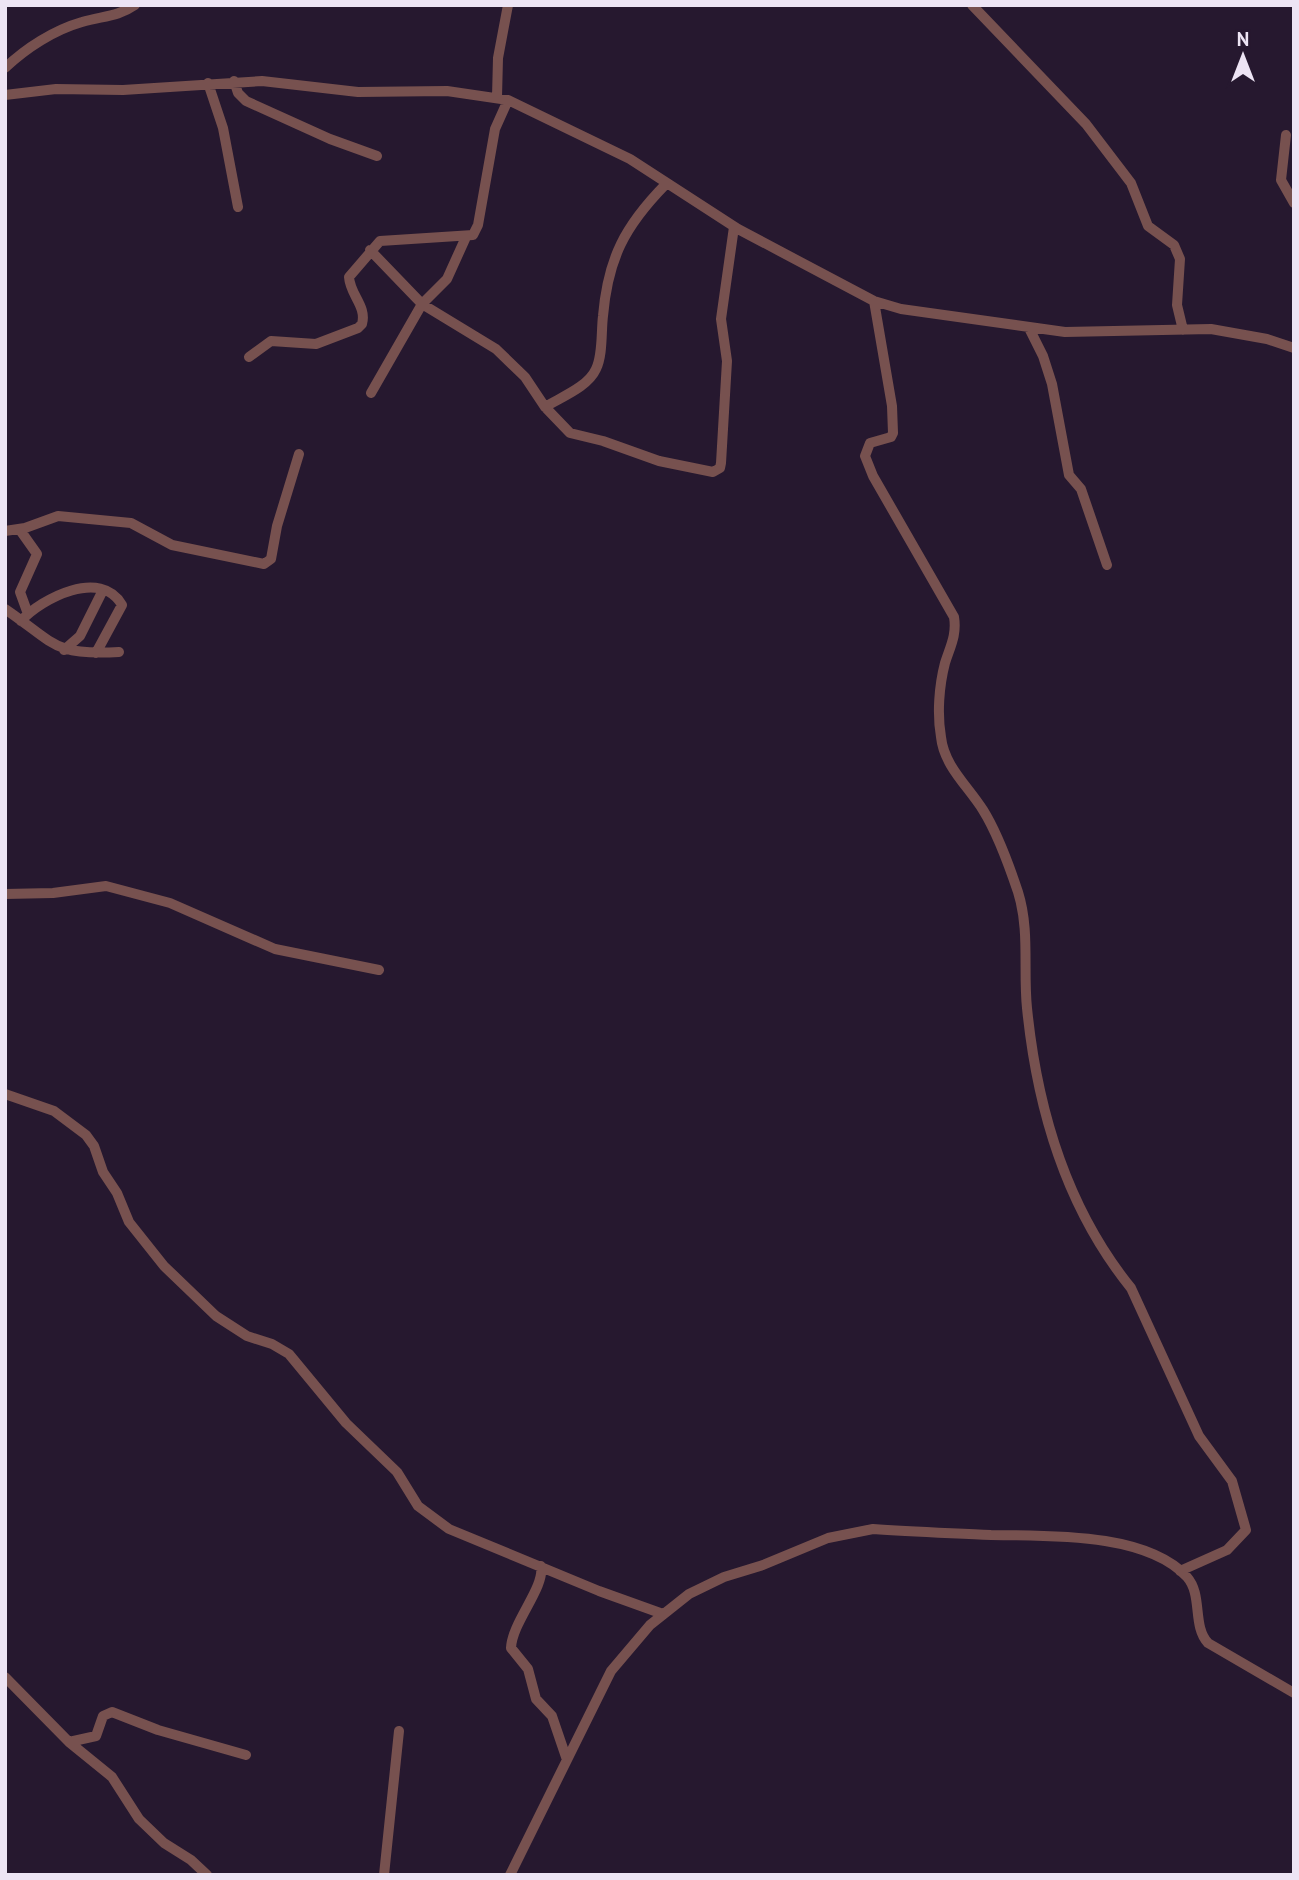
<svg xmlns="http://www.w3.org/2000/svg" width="1299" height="1880" font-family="'PT Sans',sans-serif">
<rect width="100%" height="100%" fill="#26182f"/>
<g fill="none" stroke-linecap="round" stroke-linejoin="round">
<path stroke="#77514f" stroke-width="10" d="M972 5 1086 124 1131 183 1148 226 1174 245 1180 259 1177 305 1183 330
M5 68C26 48 54 30 82 22 101 16 118 17 135 5
M234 81 238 93 246 101 330 139 377 156
M208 83 223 128 238 207
M5 95 56 89 123 90 262 81 358 92 447 91 508 100 630 159 738 229 874 301 901 309 1065 332 1211 329 1267 339 1294 348
M497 97 498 58 508 5
M1286 135 1281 180 1294 203
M370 250 422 304 496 349 525 377 545 407 570 433 603 441 659 461 713 472 720 468 721 463 727 361 721 319 734 227
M874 301 892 406 893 433 891 437 870 443 865 456 873 476 954 617C957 635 950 647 945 663 939 686 937 714 941 737 944 766 968 786 983 810 998 834 1009 865 1018 892 1030 930 1023 970 1027 1008 1037 1108 1067 1209 1131 1288L1199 1436 1232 1481 1246 1530 1227 1550 1180 1571
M1029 328 1043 356 1052 384 1069 475 1081 489 1107 565
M249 357 271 341 316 344 358 328 362 324C367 306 350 295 349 277L380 241 473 235 478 225 495 129 508 100
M371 393 422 304 447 279 466 237
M545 407C561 397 588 387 596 369 603 355 601 332 603 316 608 258 625 226 665 185
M20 530 37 554 20 592 28 614
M5 531 25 528 58 516 131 523 172 545 264 564 271 559 277 526 299 454
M5 609C55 643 53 656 119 652
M21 621C42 598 101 568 122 605L96 653
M64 650 80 636 103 590
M5 894 53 893 106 886 170 903 275 949 379 970
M5 1094 54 1111 86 1135 94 1146 103 1172 117 1193 129 1222 164 1266 216 1316 247 1336 272 1344 289 1354 346 1423 397 1472 418 1506 449 1529 599 1591 663 1614
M541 1566C545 1588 512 1622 511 1648L528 1669 536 1699 552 1716 567 1760
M5 1677 69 1742 112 1777 139 1819 164 1843 191 1860 207 1875
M69 1742 96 1736 103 1716 112 1712 158 1730 246 1755
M384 1875 399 1731
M510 1875 611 1671 650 1625 689 1594 724 1577 763 1565 828 1538 873 1529C912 1532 952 1533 991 1535 1047 1536 1146 1532 1187 1577 1203 1595 1192 1626 1208 1643L1294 1693"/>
</g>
<rect width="1299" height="1880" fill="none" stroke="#ede4f4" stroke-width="14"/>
<g transform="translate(1243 56)" stroke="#26182f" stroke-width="5" paint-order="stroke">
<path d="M0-5L12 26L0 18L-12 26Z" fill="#ede4f4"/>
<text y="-10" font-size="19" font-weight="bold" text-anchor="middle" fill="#ede4f4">N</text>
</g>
</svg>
